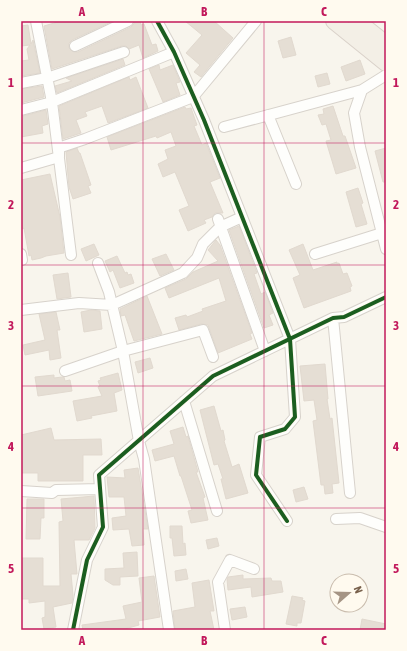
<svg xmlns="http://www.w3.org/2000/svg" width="407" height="651" font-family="'Asap Condensed',sans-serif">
<rect width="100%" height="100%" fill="#f8f5ed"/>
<path fill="#e5ded4" stroke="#e1d9cf" d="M61 21H113L72 40 69 43V48L74 52H78L131 27 134 24V21H140L141 25 144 24 152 45 156 44 158 51 143 58 139 45 129 49 126 46H122L52 69 44 26Z
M185 21H214L233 38 201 77 194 72 200 65 186 53 202 35Z
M28 25 31 44 33 40 40 73 21 76V61L29 60 27 49 30 45 21 46V26Z
M291 37 296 55 283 58 278 41Z
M123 59 125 65 57 93 55 86 72 81 66 78Z
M360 60 365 74 346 81 341 67Z
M159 65 160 70 173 65 180 82 176 83 180 95 163 102 149 69Z
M327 73 330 84 318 87 315 76Z
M129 77 130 80 136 77 148 108 108 123 102 106 85 112 87 116 76 120 81 133 63 139 59 106Z
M42 86 44 97 21 103V89Z
M333 106 343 136H345L356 168 336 174 326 141 331 140 326 124 322 125 318 115 324 114 323 109Z
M185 107 186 109 191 108 197 125 194 126 202 145 206 143 220 178 210 182 223 213H215L212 217 204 220 206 223 188 231 179 210 189 206 175 172 163 177 158 164 168 159 165 150 176 146 171 132 157 138 156 136 111 150 107 137Z
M46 110 48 124 42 126 43 133 21 137V120L23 119V116Z
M77 148 79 153H80L91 185 88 186 91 193 73 199 69 187 66 152Z
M386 148V182H383L375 151Z
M50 174 60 217 64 253 46 256 41 258 32 260 31 255 29 256 24 228 22 229 21 221V180Z
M358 188 363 203 361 204 367 224 356 227 346 192Z
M239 226 257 273 254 274 261 294 265 292 273 313 269 315 273 325 264 328 229 230Z
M216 240 220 245 252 333 250 334 252 339 218 353 208 325 201 324 179 330 175 318 186 315 187 317 203 311 202 309 226 301 219 278 169 298 165 288 186 279 193 272 218 261 208 250Z
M94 244 99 255 86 261 81 249Z
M303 244 313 270 337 262V264L339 263 343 274 347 273 352 286 350 287 351 291 304 308 293 278 300 275 289 250Z
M166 254 174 270 160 276 152 259Z
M117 256 125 273 127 272 128 275 131 274 134 283 120 288 113 270 110 272 105 261Z
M68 273 71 297 57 299 53 275Z
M147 296 162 334 134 341 125 315 121 316 120 309Z
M91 310 100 311 102 329 84 332 81 312Z
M56 312 60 330H57L61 358 50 360 49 350 25 355 23 345 45 340 39 314Z
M150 358 153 368 138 373 135 362Z
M325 364 328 399H327L330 419 332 418 339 483 332 484 333 493 325 494 324 485H321L313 421 317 420 314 400 304 401 300 366Z
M118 373 122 390 114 393 117 411 91 416 92 418 77 421 73 401 102 396 98 387 100 386 98 381 101 380 100 378Z
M54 375V378L62 377H64L65 381 70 380 72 391 38 396 35 377Z
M214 406 221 431 223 430 225 440 224 441 232 467 239 464 248 493 226 499 221 479H223L218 464 214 465 200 410Z
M183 427 186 437 188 436 198 472H196L205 497 203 498 208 520 191 523 188 511 192 510 181 476H180L174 456 155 461 152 450 174 444 170 431Z
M51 428 54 440 101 439 102 455H83V481H38V473H21V435Z
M138 468 148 529H143L144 545 132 546 129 529 113 530 112 518 126 516 124 497H109L107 477 125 478 124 470Z
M304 487 308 499 296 502 293 490Z
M94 496 95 528 89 540H74L77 574H71L73 595 72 603 53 607 56 627 44 629 42 618 45 617V601L29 603V599H21V558H43V586H60L59 522 63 521 61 499Z
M27 499H44V518H41L40 539H26Z
M170 526H182L183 544 185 543 186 555 174 556 172 538H170Z
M217 538 219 546 208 549 206 540Z
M137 552 138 576 120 577V585H113L105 580V569L124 568 123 553Z
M186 569 188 579 176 581 175 571Z
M243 575V579L271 578 272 581H281L283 592 252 597 251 587 228 590 227 579 228 577Z
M154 576 160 617 138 621 139 625 121 630H83L82 625 126 619 123 606 142 602 139 578Z
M209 580 214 611H210L214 630H175L173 611 195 607 192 583Z
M292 596 303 598 302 600 305 601 301 623H297V626L286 624Z
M245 607 247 617 232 620 230 609Z
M362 619 386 624V630H360Z"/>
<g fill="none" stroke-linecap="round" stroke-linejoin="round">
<g stroke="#d7d2cb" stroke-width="12">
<path id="street" d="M36 21 52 102 71 255
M157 21 174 52 204 120 290 339 295 417 285 429 260 437 256 475 287 521
M75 46 128 21
M386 75 362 90 354 113 360 147 386 249
M21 83 47 78 124 52
M21 110 52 102 174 52
M268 115 296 184
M224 127 362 90
M21 168 59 157V150L61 147 85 139 193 97 256 21
M218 219 265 351
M21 254 22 260
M315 254 382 233
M98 263 109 292 123 351 139 441 144 459 169 630
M21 310 79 303 112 305 183 273 197 258 203 244 220 227 242 217
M333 318 350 493
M65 371 123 351 203 330 213 357
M184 401 217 511
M21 491 52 493 56 490 100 489
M336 519 360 518 386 527
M73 630 87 560 103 527 99 475 213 376 333 318 344 317 386 297
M225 630 218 582 230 560 254 569"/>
</g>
<g stroke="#dad2ca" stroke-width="18">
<path id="primary" d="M334 21 386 63
M357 21 386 44"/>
</g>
<use href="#street" stroke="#fefefc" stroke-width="10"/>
<use href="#primary" stroke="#f3efe6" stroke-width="16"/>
<g stroke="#fffaef" stroke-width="6">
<path id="cycleway" d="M157 21 174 52 204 120 290 339 295 417 285 429 260 437 256 475 287 521
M73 630 87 560 103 527 99 475 213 376 333 318 344 317 386 297"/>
</g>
<use href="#cycleway" stroke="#1b5e20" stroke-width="4"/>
</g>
<path fill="none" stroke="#c2185b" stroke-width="1" stroke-opacity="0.55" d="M143 21V630M264 21V630M21 143H386M21 265H386M21 386H386M21 508H386"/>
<rect width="407" height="651" fill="none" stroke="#fffaef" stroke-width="44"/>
<g transform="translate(349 593) rotate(70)"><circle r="19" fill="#fffaef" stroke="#c9bcad"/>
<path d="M0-3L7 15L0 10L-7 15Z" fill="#a59484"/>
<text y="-6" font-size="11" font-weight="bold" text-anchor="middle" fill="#78604b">N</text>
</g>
<rect x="22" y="22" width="363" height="607" fill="none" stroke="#c2185b" stroke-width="1.5"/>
<g font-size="13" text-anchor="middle" font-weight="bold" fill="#c2185b">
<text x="82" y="16">A</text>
<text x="204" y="16">B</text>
<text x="324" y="16">C</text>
<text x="11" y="87">1</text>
<text x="396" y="87">1</text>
<text x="11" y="209">2</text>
<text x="396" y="209">2</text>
<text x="11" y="330">3</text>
<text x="396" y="330">3</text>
<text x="11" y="451">4</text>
<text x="396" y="451">4</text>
<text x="11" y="573">5</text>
<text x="396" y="573">5</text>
<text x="82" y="645">A</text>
<text x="204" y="645">B</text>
<text x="324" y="645">C</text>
</g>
</svg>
